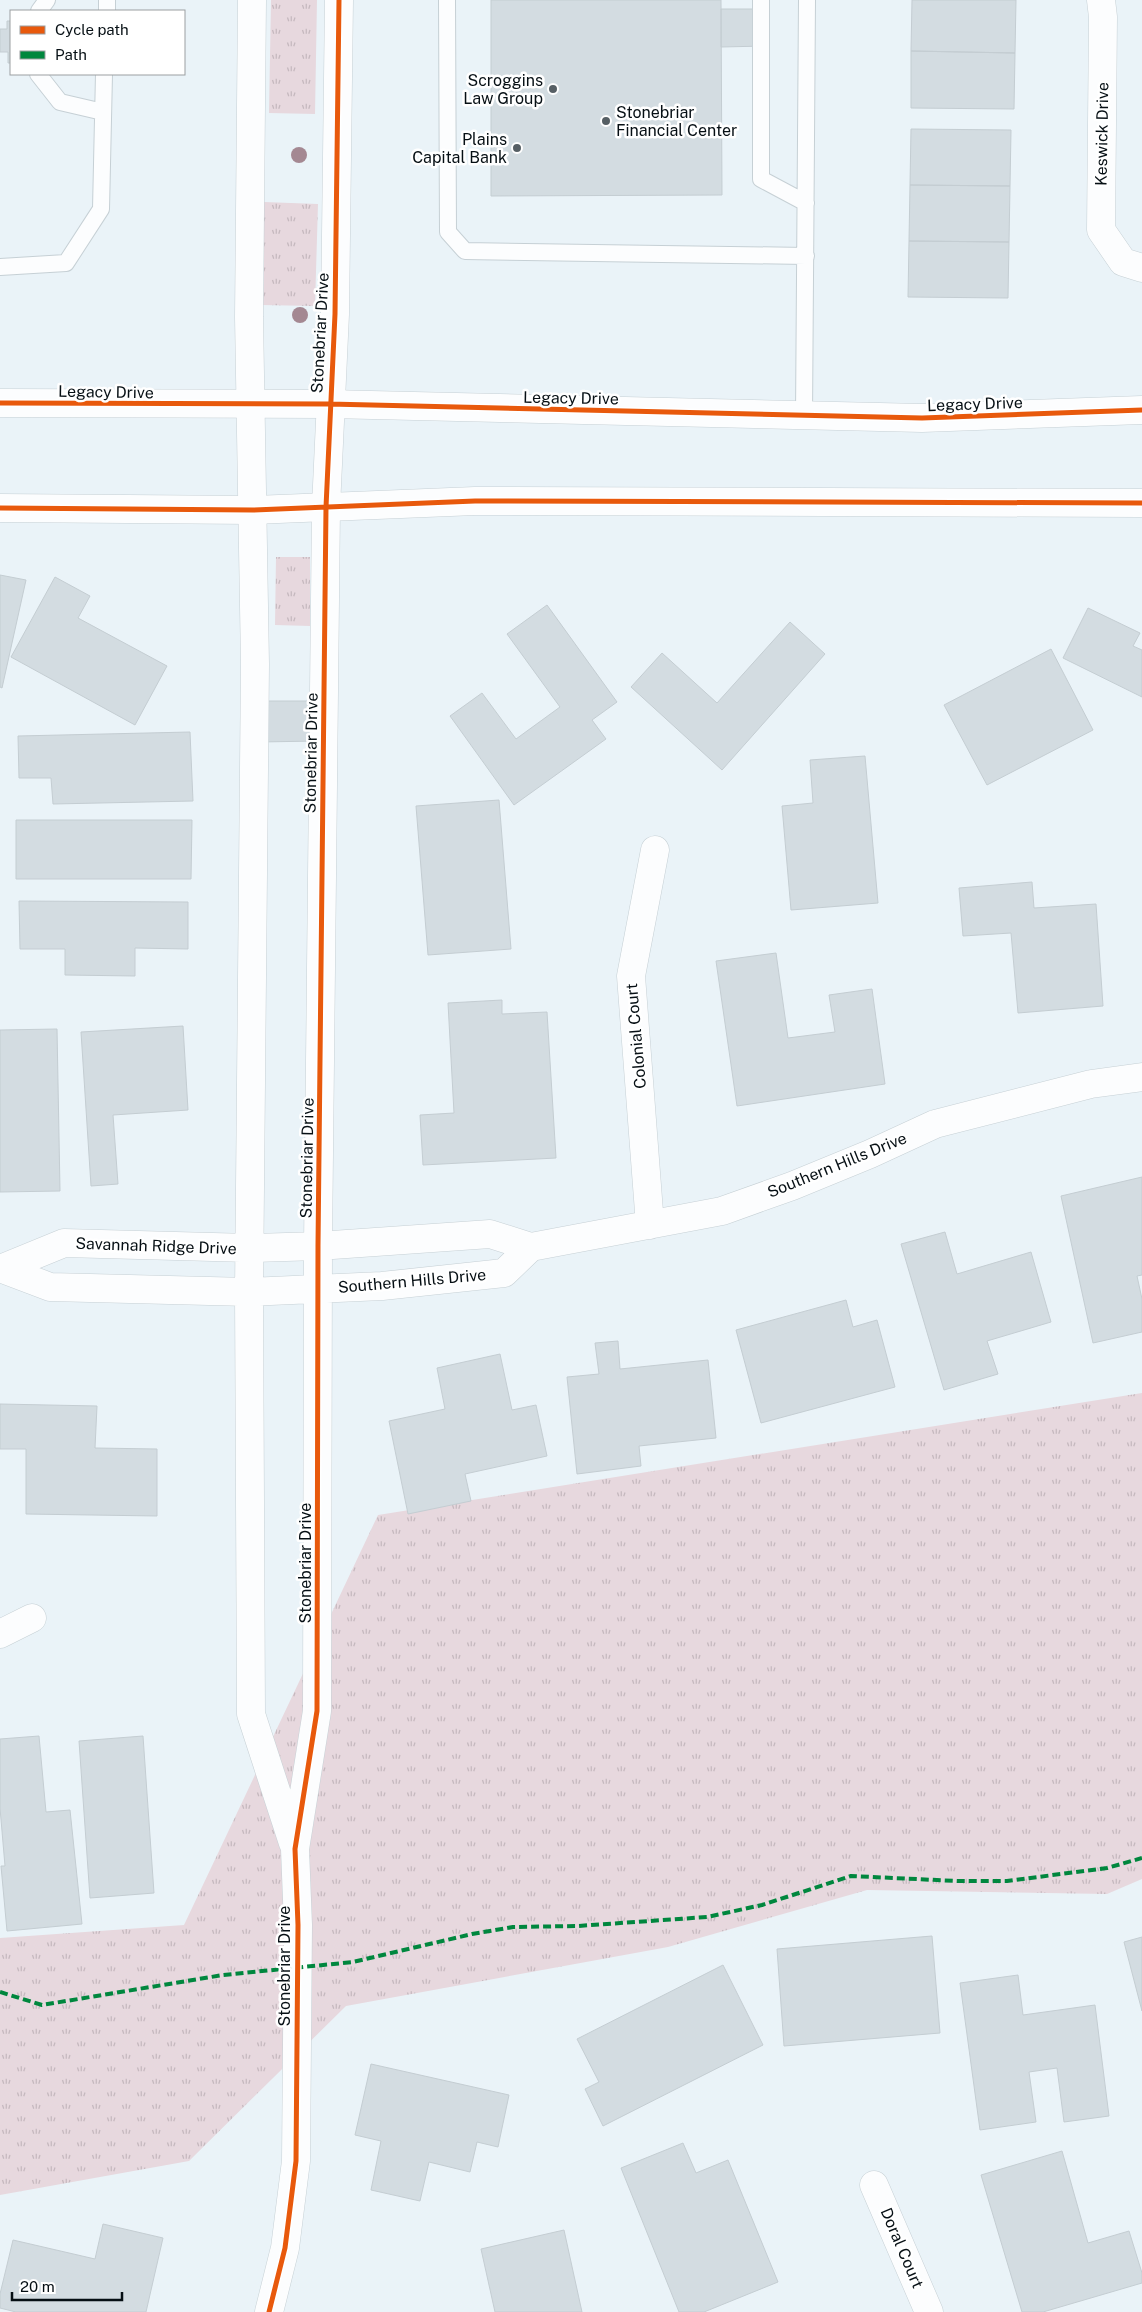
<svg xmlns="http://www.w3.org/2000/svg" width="1142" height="2312" font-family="'Public Sans',sans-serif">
<defs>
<pattern id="grass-tufts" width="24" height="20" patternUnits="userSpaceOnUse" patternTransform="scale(1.25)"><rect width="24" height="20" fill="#e7d8de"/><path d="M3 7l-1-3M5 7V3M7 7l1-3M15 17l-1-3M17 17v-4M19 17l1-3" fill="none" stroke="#c5b8be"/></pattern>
</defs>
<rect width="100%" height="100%" fill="#eaf3f8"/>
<path fill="url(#grass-tufts)" d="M271 0H317L315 114 269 113Z
M264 202 318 204 315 306 261 305Z
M276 557H310V626L275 625Z
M1142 1393V1879L1107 1894 867 1890 668 1947 346 2006 189 2161 0 2195V1938L184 1925 378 1515Z"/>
<path fill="#d3dce1" stroke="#c4cdd2" d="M491 0H721L722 195 491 196Z
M912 0H1016L1015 53 911 51Z
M721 9H766V46L721 47Z
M7 21H11V63H8V52H0V29H7Z
M911 51 1015 53 1014 109 911 108Z
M911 129 1011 130 1010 186 910 185Z
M910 185 1010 186 1009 242 909 241Z
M909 241 1009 242 1008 298 908 297Z
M0 575 26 580 2 688 0 687Z
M55 577 90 596 78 618 167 666 135 725 11 657Z
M547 605 617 702 592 720 606 739 514 805 450 716 482 693 516 739 560 707 507 634Z
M1088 608 1140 633 1133 646 1142 650V697L1063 658Z
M790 622 825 654 722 770 631 687 662 653 717 703Z
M1051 649 1093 730 987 785 944 705Z
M258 701H316L317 741 259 742Z
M190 732 193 801 53 804 51 778H19L18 736Z
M865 756 878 903 791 910 782 806 813 803 810 760Z
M499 800 511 949 428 955 416 806Z
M16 820H192L191 879H16Z
M1032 882 1034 908 1096 904 1103 1006 1018 1013 1011 933 963 936 959 888Z
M19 901 188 902V949L135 948V976L65 975V949H20Z
M776 953 788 1038 835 1032 829 995 872 989 885 1084 737 1106 716 961Z
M502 1000V1014L547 1012 556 1158 423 1165 420 1115 454 1113 448 1003Z
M183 1026 188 1110 113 1115 118 1184 91 1186 81 1032Z
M57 1029 60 1191 0 1192V1030Z
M1142 1177V1275L1137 1276 1142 1299V1332L1093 1343 1061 1196Z
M945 1232 957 1274 1031 1252 1051 1322 987 1341 998 1374 944 1390 901 1244Z
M846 1300 853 1327 877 1320 895 1387 761 1423 736 1330Z
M618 1341 620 1369 708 1360 716 1438 639 1446 641 1466 577 1474 567 1377 599 1374 595 1343Z
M500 1354 512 1410 536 1405 547 1456 465 1474 471 1501 408 1514 389 1421 445 1409 437 1368Z
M0 1404 97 1406 95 1448 157 1449V1516L26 1514V1449H0Z
M39 1736 46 1812 70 1810 82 1924 7 1931 1 1866H5L0 1808V1739Z
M143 1736 154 1893 90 1898 79 1741Z
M932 1936 940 2033 784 2046 777 1949Z
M1142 1937V2011L1124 1942Z
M723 1965 763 2045 603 2126 585 2089 599 2082 577 2039Z
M1018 1975 1023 2015 1095 2005 1109 2116 1064 2122 1057 2068 1029 2072 1036 2122 980 2130 960 1983Z
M371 2064 509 2095 498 2147 477 2142 470 2172 429 2162 420 2201 371 2190 381 2141 355 2135Z
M683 2143 696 2173 728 2160 778 2282 704 2312H679L621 2168Z
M1062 2151 1088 2243 1129 2231 1142 2273V2283L1043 2312H1022L981 2175Z
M103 2224 163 2238 146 2312H16L0 2308V2294L13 2240 95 2259Z
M564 2230 582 2312H495L481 2249Z"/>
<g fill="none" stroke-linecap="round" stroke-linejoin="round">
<g stroke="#c6d0d5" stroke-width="18">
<path id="service" d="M447 0 448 232 465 251 806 256
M761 0V179L806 203
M39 11 47 0
M107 11V0
M38 74 60 102 103 112
M0 267 66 263 101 209 104 74
M804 416 807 0"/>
</g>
<g stroke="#c6d0d5" stroke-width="29">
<path id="minor" d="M252 0 249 317 255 664 249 1292 251 1714 293 1843
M1101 0 1103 17 1101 230 1123 262 1142 268
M650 1225 631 976 655 850
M0 1268 50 1287 249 1292 382 1286 504 1273 531 1247
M3 1268 64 1243 250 1248 318 1246 490 1234 531 1247 722 1211 792 1186 870 1154 935 1124 1091 1084 1142 1077
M0 1634 32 1618
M874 2185 929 2312
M269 2312 285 2248 296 2161 298 1925 295 1849 317 1711 318 1246 326 507 335 314 339 0"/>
</g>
<g stroke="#c6d0d5" stroke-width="29">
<path id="secondary" d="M0 403 329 404 922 418 1142 410
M0 508 253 510 475 501 1142 503"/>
</g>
<use href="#service" stroke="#fcfdfe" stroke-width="16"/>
<use href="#minor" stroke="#fcfdfe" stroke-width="28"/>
<use href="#secondary" stroke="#fcfdfe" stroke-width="28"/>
<path stroke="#00873e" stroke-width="4" stroke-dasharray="8 4" stroke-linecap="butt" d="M0 1992 42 2005 223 1975 353 1962 472 1934 513 1927 578 1926 707 1917 762 1905 851 1876 957 1881H1007L1107 1868 1142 1858"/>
<g stroke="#fff" stroke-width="8">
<path id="cycleway" d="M0 403 329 404 922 418 1142 410
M0 508 253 510 475 501 1142 503
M269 2312 285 2248 296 2161 298 1925 295 1849 317 1711 318 1246 326 507 335 314 339 0"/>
</g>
<use href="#cycleway" stroke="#e8590c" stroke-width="5"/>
</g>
<g fill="#a48892">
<circle cx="299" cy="155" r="8"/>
<circle cx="300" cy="315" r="8"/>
</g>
<g fill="#565f64" stroke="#fff" stroke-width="2">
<circle cx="553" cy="89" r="5"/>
<circle cx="606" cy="121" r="5"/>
<circle cx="517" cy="148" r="5"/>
</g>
<g text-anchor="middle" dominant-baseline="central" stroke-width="5" stroke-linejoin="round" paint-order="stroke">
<g font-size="16" fill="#060f14" stroke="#fff" text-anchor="end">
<text x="543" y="80">Scroggins<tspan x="543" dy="18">Law Group</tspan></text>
<text x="616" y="112" text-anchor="start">Stonebriar<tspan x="616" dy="18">Financial Center</tspan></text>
<text x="507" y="139">Plains<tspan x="507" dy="18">Capital Bank</tspan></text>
</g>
<g font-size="16" fill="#060f14" stroke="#fff">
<text transform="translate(1102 134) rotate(-89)">Keswick Drive</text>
<text transform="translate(320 333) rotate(-87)">Stonebriar Drive</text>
<text transform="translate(106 392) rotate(1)">Legacy Drive</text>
<text transform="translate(571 398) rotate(1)">Legacy Drive</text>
<text transform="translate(975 404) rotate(-2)">Legacy Drive</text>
<text transform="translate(311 753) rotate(-89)">Stonebriar Drive</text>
<text transform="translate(636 1036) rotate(-95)">Colonial Court</text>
<text transform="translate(307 1158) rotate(-89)">Stonebriar Drive</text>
<text transform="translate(837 1165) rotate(-22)">Southern Hills Drive</text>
<text transform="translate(156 1246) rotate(2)">Savannah Ridge Drive</text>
<text transform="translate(412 1281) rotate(-5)">Southern Hills Drive</text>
<text transform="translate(305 1563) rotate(-90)">Stonebriar Drive</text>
<text transform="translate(284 1966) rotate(-90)">Stonebriar Drive</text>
<text transform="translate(902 2248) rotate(67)">Doral Court</text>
</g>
</g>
<rect x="10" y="10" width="175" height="65" fill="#ffffff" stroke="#9b9fa1"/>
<rect x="20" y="26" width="25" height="8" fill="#e8590c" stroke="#9b9fa1"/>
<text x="55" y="35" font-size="15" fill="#060f14">Cycle path</text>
<rect x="20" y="51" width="25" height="8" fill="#00873e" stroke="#9b9fa1"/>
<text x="55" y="60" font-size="15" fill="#060f14">Path</text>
<path d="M12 2292v8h110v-8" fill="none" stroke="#060f14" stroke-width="2.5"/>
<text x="20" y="2292" font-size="15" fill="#060f14" stroke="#ffffff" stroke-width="4" paint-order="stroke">20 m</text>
</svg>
